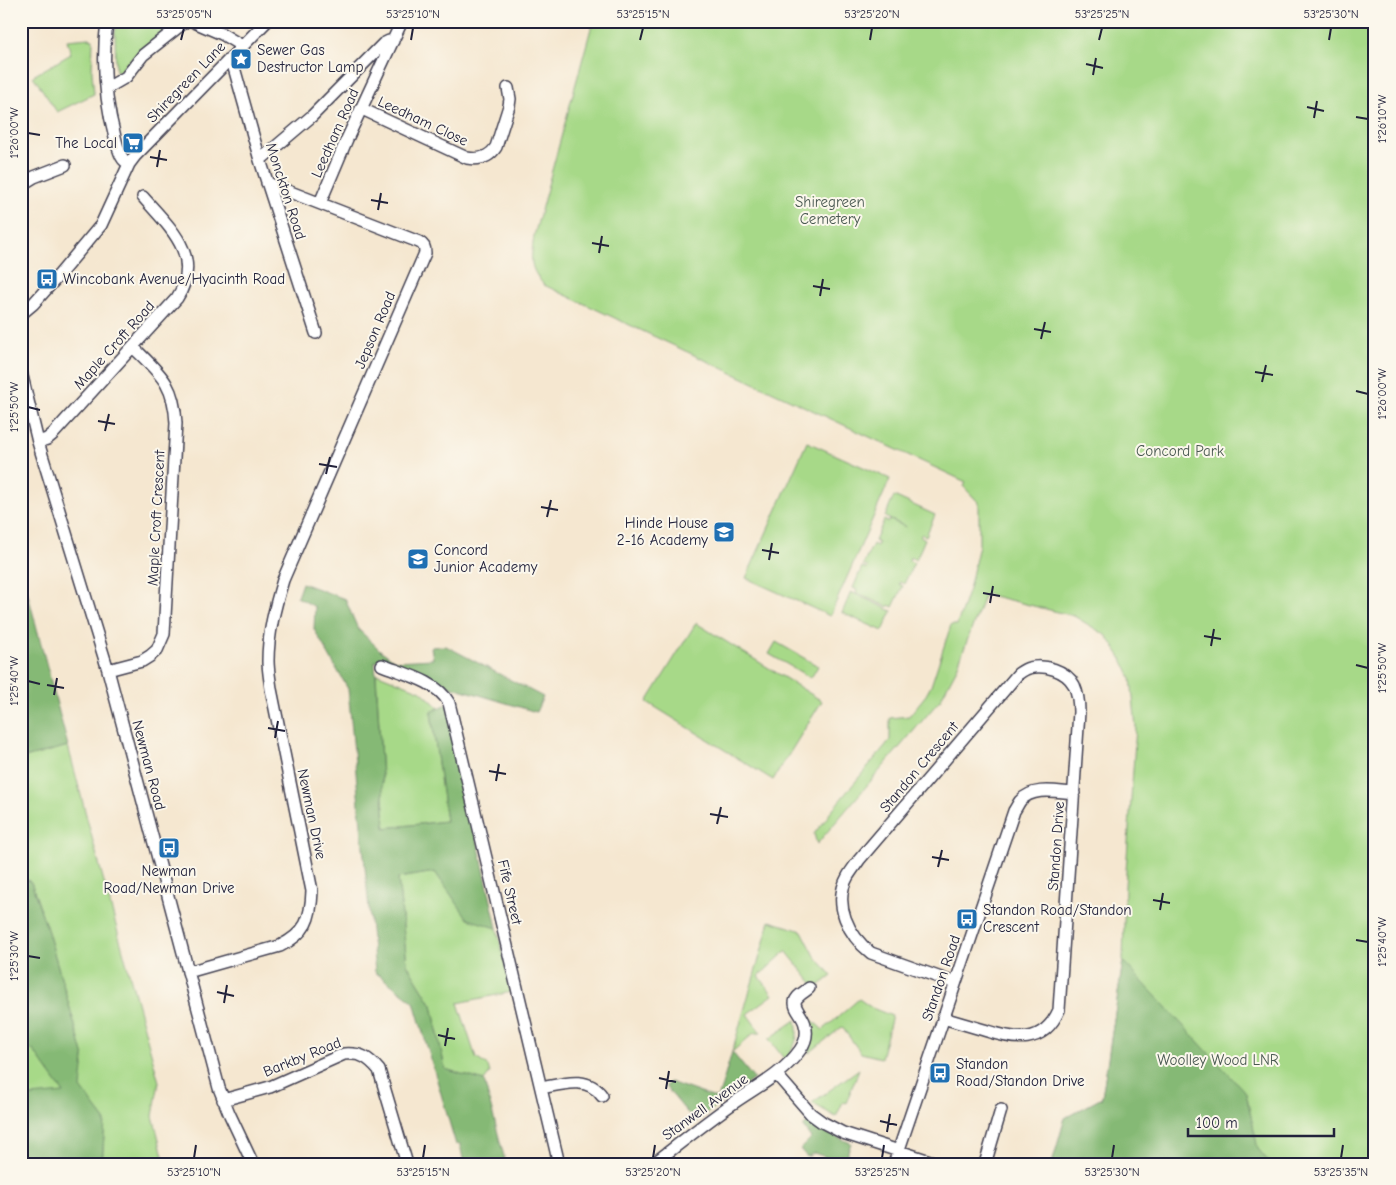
<svg xmlns="http://www.w3.org/2000/svg" width="1396" height="1185" font-family="'Comic Neue',sans-serif">
<rect width="100%" height="100%" fill="#fbf7ec"/>
<filter id="ink" filterUnits="userSpaceOnUse"><feTurbulence type="fractalNoise" baseFrequency=".02" numOctaves="2"/><feDisplacementMap in="SourceGraphic" scale="10" xChannelSelector="R" yChannelSelector="G"/><feConvolveMatrix kernelMatrix="1 2 1 2 8 2 1 2 1" color-interpolation-filters="sRGB"/></filter>
<filter id="wash" filterUnits="userSpaceOnUse"><feTurbulence type="fractalNoise" baseFrequency=".0096" numOctaves="4" result="noise"/><feDisplacementMap in="SourceGraphic" scale="20" xChannelSelector="R" yChannelSelector="G"/><feGaussianBlur stdDeviation="1.12" result="paint"/><feColorMatrix in="noise" values="0 0 0 0 0 0 0 0 0 0 0 0 0 0 0 0 0 1.4 0 .05"/><feComposite in="paint" operator="in"/></filter>
<g filter="url(#wash)">
<rect width="100%" height="100%" fill="#f5e7d0"/>
<path fill="#a7d988" stroke="#647e62" d="M117 21H174V23L133 57 119 72H116L115 33Z
M593 21H1375V1164H1052L1065 1118 1102 1098 1123 961 1125 886 1136 727 1131 678 1122 659 1107 636 1074 616 985 594 956 670 940 700 817 844 814 834 829 815 831 811 890 740V718L909 716 926 695 931 686 951 625H957L969 589 979 545V503L964 487 966 482 544 285C528 266 531 260 534 236Z
M89 38 93 39 92 72 94 94 57 112 33 76 71 54 67 40Z
M807 442 890 479 830 616 746 578Z
M894 496 935 515 926 536 922 534 920 536 925 539 916 560 910 557 909 561 914 563 904 584 900 582 899 584 903 586 893 607 889 605 888 607 856 593 857 590 853 588 862 567 867 569 868 567 863 565 873 544 877 546 878 543 875 541 884 520 888 522 890 520 906 527 885 517Z
M851 592 892 611 883 631 842 613Z
M696 623 822 701 773 780 647 702Z
M776 642 818 666 811 678 769 654Z
M376 673 421 691 439 708 431 712 446 821 385 828Z
M68 746 95 849 159 1082 153 1116 165 1164H102L105 1120 80 1088 84 1057 48 932 31 882 21 877V759Z
M435 872 468 918 497 928 511 992 458 1003 476 1058 488 1066 490 1073 484 1081 445 1069 432 1005 407 964 398 878Z
M770 921 802 931 815 956 832 976 816 988 786 951 759 976 773 995 747 1014 761 1033H754L732 1052Z
M859 999 872 1008 892 1016 881 1058 861 1053 842 1027 809 1053 812 1035V1020L823 1030Z
M796 1020C799 1038 796 1045 785 1060L769 1039Z
M21 1048 33 1050 65 1094 21 1097Z
M859 1069 846 1103 843 1102 836 1117 812 1103Z"/>
<path fill="#85b974" stroke="#546e58" d="M21 568 68 746 21 759Z
M302 583 345 599 358 629 380 650 395 661 433 659 431 647 446 646 543 697 536 712 443 684 375 661 385 828 446 821 431 712 447 704 497 928 468 919 435 872 398 878 407 964 432 1005 445 1069 484 1081 506 1164H464L460 1144 456 1145 414 1002 375 972 348 689 314 629 315 607 297 597Z
M21 877 31 882 48 932 84 1057 81 1088 105 1120 102 1164H21V1097L64 1093 33 1050 21 1048Z
M1123 961 1246 1093 1258 1149 1271 1164H1052L1065 1118 1102 1098Z
M732 1052 754 1079 695 1122 665 1086 670 1082 718 1099Z
M808 1122 829 1134 851 1143 844 1163 814 1153 807 1157 800 1149 811 1138 803 1127Z"/>
</g>
<g filter="url(#ink)">
<g fill="none" stroke-linecap="round" stroke-linejoin="round">
<g stroke="#424051" stroke-width="14">
<path id="minor" d="M107 21C102 60 105 100 115 137 117 144 119 154 123 159 125 161 127 163 129 164
M192 21 222 34 242 46
M231 57 260 160 316 333
M107 88 126 77 143 55 186 21
M362 109 467 158C479 160 489 158 496 147L509 106 510 99 508 88
M260 160 312 116 383 44 389 41H393
M21 185 34 177 65 165
M320 203 347 139 402 21
M21 314 33 304 59 275 101 225 129 164 135 156 267 21
M21 372 38 442 108 670 219 1088 229 1113 253 1164
M38 442 47 439 53 434 177 298C204 256 169 227 143 197
M382 665C405 674 437 681 449 703L559 1164
M108 670 142 661 150 656 157 650 164 634 176 423C174 383 160 374 133 347
M188 972 280 946C306 933 311 919 312 891L271 689C270 680 268 670 268 661 268 633 275 607 283 580L425 253C425 247 424 245 419 242L267 183
M943 1018C957 1022 970 1026 984 1030 1015 1040 1043 1046 1059 1010L1079 712C1079 703 1078 694 1074 685 1066 670 1044 664 1029 668 1025 669 1021 672 1018 674L859 860C855 866 851 871 848 876 832 904 849 936 871 953L955 983
M777 1075 811 1114 822 1122 843 1133 939 1164
M541 1088C562 1084 588 1075 602 1096
M223 1100 270 1087 344 1054C361 1053 368 1057 379 1070L407 1164
M653 1164C679 1144 705 1123 732 1104 756 1087 782 1075 800 1050 805 1043 808 1034 805 1025 804 1016 790 1006 797 998 800 994 806 991 809 988
M894 1164 1014 811C1016 808 1018 804 1020 801 1033 786 1057 792 1074 793
M985 1164 1001 1110"/>
</g>
<use href="#minor" stroke="#fff" stroke-width="11"/>
</g>
</g>
<path fill="none" stroke="#22223b" stroke-width="2" d="M181 40 184 28M411 40 413 28M640 40 643 28M870 40 872 28M1099 40 1102 28M1329 40 1331 28M1086 64 1103 68M1093 75 1096 58M1307 107 1324 111M1356 117 1368 119M1314 118 1317 101M28 133 40 135M150 157 167 160M157 167 160 150M371 200 388 203M378 210 381 193M592 243 609 246M599 253 602 236M813 286 830 289M820 296 823 279M1034 329 1051 332M1041 339 1045 322M1255 372 1273 375M1262 382 1266 365M1356 391 1368 394M28 407 40 410M98 421 115 424M105 431 109 414M319 464 337 467M326 474 330 457M541 507 558 510M547 517 551 500M762 550 779 553M769 560 772 543M983 593 1000 596M990 603 993 586M1204 636 1221 639M1211 646 1214 629M1356 665 1368 668M28 681 40 684M47 685 64 688M54 695 57 678M268 728 285 731M275 738 278 721M489 771 506 774M496 781 499 764M710 814 728 817M717 824 721 807M932 857 949 860M938 867 942 850M1153 900 1170 903M1160 910 1163 893M1356 940 1368 942M28 956 40 958M217 992 234 996M224 1003 227 985M438 1035 455 1039M445 1046 448 1028M659 1078 676 1082M666 1089 669 1071M880 1121 897 1125M887 1132 890 1114M194 1158 196 1145M423 1158 425 1145M653 1158 655 1145M882 1158 884 1145M1112 1158 1114 1145M1341 1158 1343 1145"/>
<defs>
<g id="sight-square" transform="scale(1.125)"><rect x="-9" y="-9" width="18" height="18" rx="4" fill="#1f6fb2" stroke="#fbf7ec"/><path d="M0-6L1.8-2.2L6-1.7L2.9 1.2L3.7 5.4L0 3.3L-3.7 5.4L-2.9 1.2L-6-1.7L-1.8-2.2Z" fill="#fff"/></g>
<g id="supermarket-square" transform="scale(1.125)"><rect x="-9" y="-9" width="18" height="18" rx="4" fill="#1f6fb2" stroke="#fbf7ec"/><path d="M-6-5.5h2.5l.6 2H6L4.5 2H-2.5L-4.4-4H-6ZM-1.5 3.2a1.3 1.3 0 1 0 .1 0ZM3 3.2a1.3 1.3 0 1 0 .1 0Z" fill="#fff"/></g>
<g id="bus-square" transform="scale(1.125)"><rect x="-9" y="-9" width="18" height="18" rx="4" fill="#1f6fb2" stroke="#fbf7ec"/><path d="M-5-6H5V4H4V6H2V4H-2V6H-4V4H-5ZM-3.5-4V0h7V-4ZM-3.5 1.2v1.5H-2V1.2ZM2 1.2v1.5H3.5V1.2Z" fill="#fff"/></g>
<g id="school-square" transform="scale(1.125)"><rect x="-9" y="-9" width="18" height="18" rx="4" fill="#1f6fb2" stroke="#fbf7ec"/><path d="M0-5L7-2L0 1L-7-2ZM-4 1L0 2.5L4 1V4Q0 6-4 4Z" fill="#fff"/></g>
</defs>
<g fill-rule="evenodd">
<use href="#sight-square" x="241" y="59"/>
<use href="#supermarket-square" x="133" y="143"/>
<use href="#bus-square" x="47" y="279"/>
<use href="#school-square" x="724" y="532"/>
<use href="#school-square" x="418" y="559"/>
<use href="#bus-square" x="169" y="848"/>
<use href="#bus-square" x="967" y="919"/>
<use href="#bus-square" x="940" y="1073"/>
</g>
<g text-anchor="middle" dominant-baseline="central" stroke-width="4" stroke-linejoin="round" paint-order="stroke">
<g font-size="15" fill="#22223b" stroke="#fbf7ec" text-anchor="start">
<text x="257" y="50">Sewer Gas<tspan x="257" dy="17">Destructor Lamp</tspan></text>
<text x="117" y="143" text-anchor="end">The Local</text>
<text x="63" y="279">Wincobank Avenue/Hyacinth Road</text>
<text x="708" y="523" text-anchor="end">Hinde House<tspan x="708" dy="17">2-16 Academy</tspan></text>
<text x="434" y="550">Concord<tspan x="434" dy="17">Junior Academy</tspan></text>
<text x="169" y="871" text-anchor="middle">Newman<tspan x="169" dy="17">Road/Newman Drive</tspan></text>
<text x="983" y="910">Standon Road/Standon<tspan x="983" dy="17">Crescent</tspan></text>
<text x="956" y="1064">Standon<tspan x="956" dy="17">Road/Standon Drive</tspan></text>
</g>
<g font-size="15" fill="#22223b" stroke="#fbf7ec">
<text transform="translate(186 82) rotate(-46)">Shiregreen Lane</text>
<text transform="translate(423 121) rotate(25)">Leedham Close</text>
<text transform="translate(335 133) rotate(-66)">Leedham Road</text>
<text transform="translate(286 191) rotate(72)">Monckton Road</text>
<text transform="translate(375 330) rotate(-67)">Jepson Road</text>
<text transform="translate(114 345) rotate(-48)">Maple Croft Road</text>
<text transform="translate(156 518) rotate(-87)">Maple Croft Crescent</text>
<text transform="translate(149 765) rotate(75)">Newman Road</text>
<text transform="translate(919 767) rotate(-50)">Standon Crescent</text>
<text transform="translate(312 814) rotate(78)">Newman Drive</text>
<text transform="translate(1056 846) rotate(-86)">Standon Drive</text>
<text transform="translate(510 892) rotate(77)">Fife Street</text>
<text transform="translate(941 978) rotate(-71)">Standon Road</text>
<text transform="translate(302 1057) rotate(-22)">Barkby Road</text>
<text transform="translate(705 1107) rotate(-36)">Stanwell Avenue</text>
</g>
<g font-size="15" fill="#4a5952" stroke="#fbf7ec">
<text x="830" y="202">Shiregreen<tspan x="830" dy="17">Cemetery</tspan></text>
<text x="1180" y="451">Concord Park</text>
<text x="1218" y="1060">Woolley Wood LNR</text>
</g>
</g>
<rect width="1396" height="1185" fill="none" stroke="#fbf7ec" stroke-width="55"/>
<path d="M1188 1128v8h146v-8" fill="none" stroke="#22223b" stroke-width="2.5"/>
<text x="1196" y="1128" font-size="15" fill="#22223b" stroke="#fbf7ec" stroke-width="4" paint-order="stroke">100 m</text>
<rect x="28" y="28" width="1340" height="1130" fill="none" stroke="#22223b" stroke-width="2"/>
<g font-size="12" text-anchor="middle" fill="#22223b">
<text x="184" y="18">53°25'05"N</text>
<text x="413" y="18">53°25'10"N</text>
<text x="643" y="18">53°25'15"N</text>
<text x="872" y="18">53°25'20"N</text>
<text x="1102" y="18">53°25'25"N</text>
<text x="1331" y="18">53°25'30"N</text>
<text transform="translate(1382 119) rotate(-90)" y="4">1°26'10"W</text>
<text transform="translate(14 133) rotate(-90)" y="4">1°26'00"W</text>
<text transform="translate(1382 394) rotate(-90)" y="4">1°26'00"W</text>
<text transform="translate(14 407) rotate(-90)" y="4">1°25'50"W</text>
<text transform="translate(1382 668) rotate(-90)" y="4">1°25'50"W</text>
<text transform="translate(14 681) rotate(-90)" y="4">1°25'40"W</text>
<text transform="translate(1382 942) rotate(-90)" y="4">1°25'40"W</text>
<text transform="translate(14 956) rotate(-90)" y="4">1°25'30"W</text>
<text x="194" y="1176">53°25'10"N</text>
<text x="423" y="1176">53°25'15"N</text>
<text x="653" y="1176">53°25'20"N</text>
<text x="882" y="1176">53°25'25"N</text>
<text x="1112" y="1176">53°25'30"N</text>
<text x="1341" y="1176">53°25'35"N</text>
</g>
</svg>
